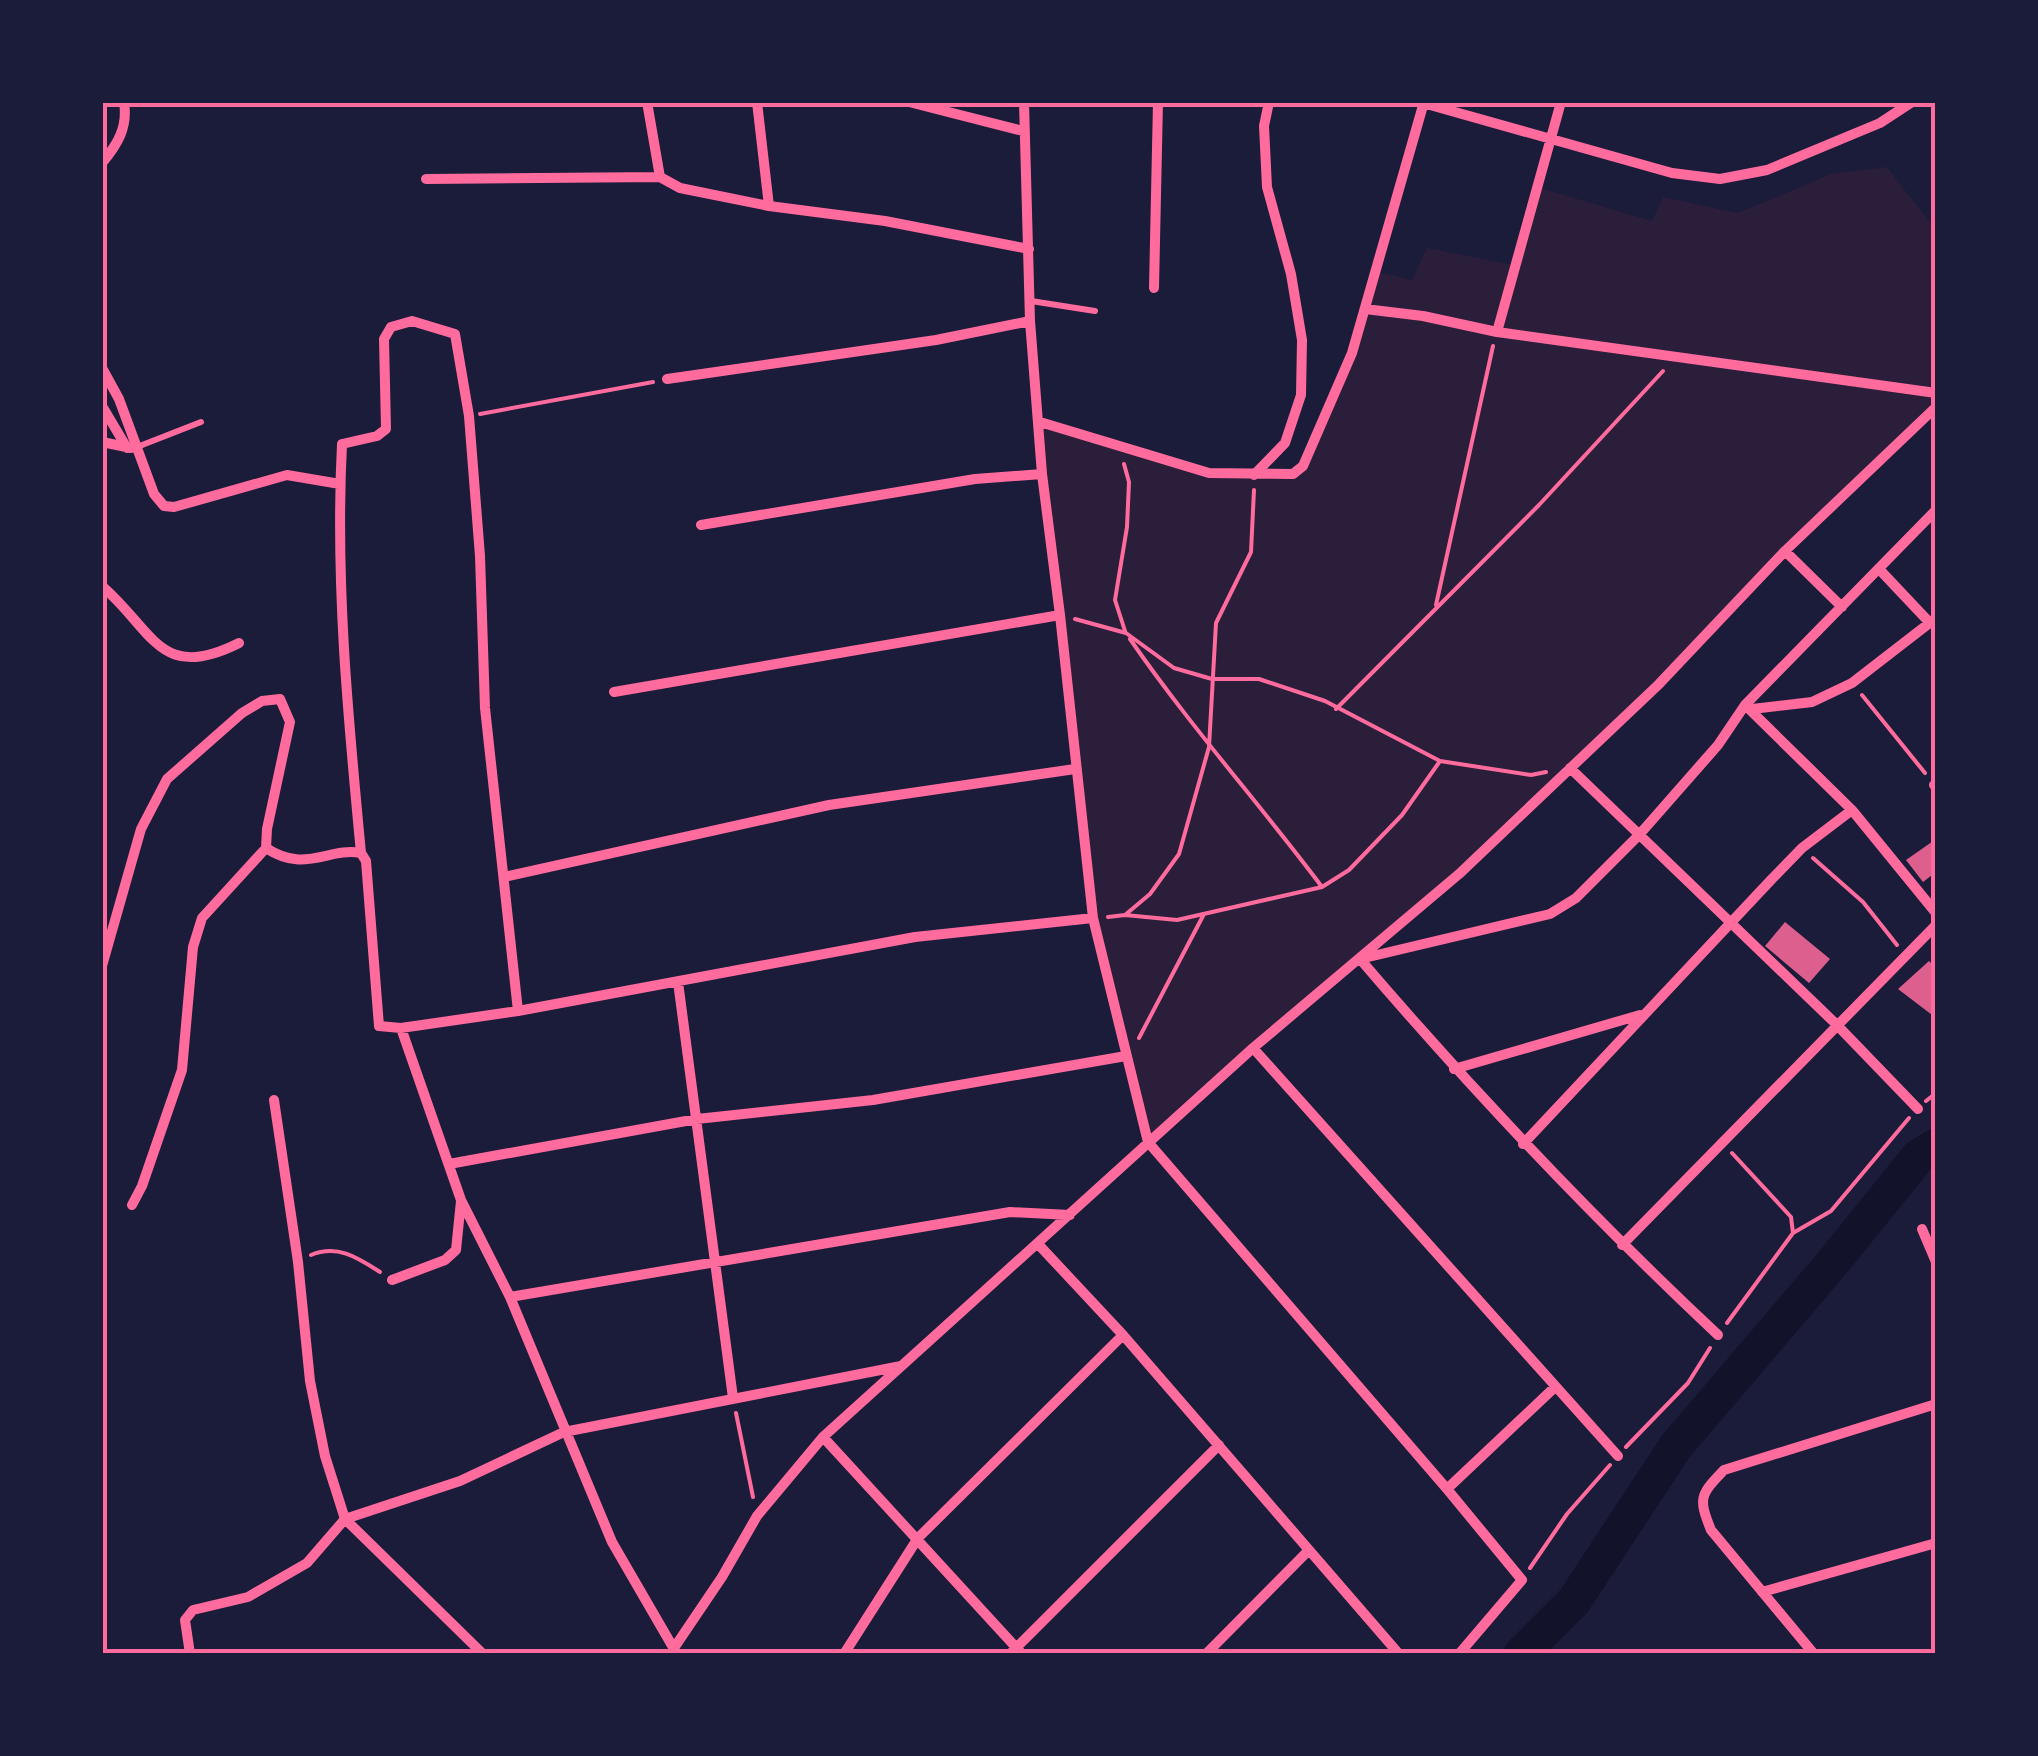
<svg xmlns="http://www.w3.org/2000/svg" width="2038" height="1756" font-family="'Noto Serif',serif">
<rect width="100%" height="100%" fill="#1b1b3a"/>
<path fill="#2a1e3b" d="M1887 167 1935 229V407L1659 684 1459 874 1148 1142 1093 918 1040 422 1209 473 1293 474 1303 466 1352 353 1374 271 1412 280 1427 248 1514 265 1537 187 1652 221 1663 197 1738 213 1831 174Z"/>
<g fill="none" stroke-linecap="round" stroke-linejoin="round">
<path stroke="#12122b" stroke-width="35" d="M1521 1654 1574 1601 1676 1446 1834 1261 1918 1157 1936 1146"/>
</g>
<path fill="#dd5f8e" d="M1936 839V872L1923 882 1906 860Z
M1785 922 1830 959 1809 983 1765 946Z
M1929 961 1936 968V1018L1898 989Z"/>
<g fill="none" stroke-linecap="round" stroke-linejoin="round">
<path stroke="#ff6b9d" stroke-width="4" d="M480 414 653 382
M1124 464 1129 482 1127 527 1115 600 1125 631
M1436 605 1493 346
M1075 619 1126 633 1174 668 1212 679H1259L1325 701 1440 761 1531 775 1546 772
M1130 639C1190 726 1259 803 1322 887
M1862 695 1925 773
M1336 709 1539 505 1663 371
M1813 858 1863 902 1897 945
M1125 915 1177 920 1322 887 1349 870 1402 815 1440 761
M1108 917 1125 915 1150 894 1179 854 1209 747 1216 623 1251 552 1254 490
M1139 1038 1204 914
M1926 1101 1936 1093
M1793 1233 1831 1211 1909 1118
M311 1255C338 1244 358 1258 380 1272
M1727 1323 1793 1233 1791 1217 1732 1153
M736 1413 753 1497
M1626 1447 1688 1383 1710 1348
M1530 1568 1567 1514 1610 1465"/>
<path stroke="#ff6b9d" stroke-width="6" d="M1031 301 1095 311
M137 447 201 422"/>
<path stroke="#ff6b9d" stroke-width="10" d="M647 102 660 177 680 188 769 206 885 221 1029 249
M757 102 769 206
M909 102 1023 131
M1024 102 1030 321 1042 474 1060 615 1093 918 1148 1142 1447 1489 1522 1580 1459 1654
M1423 103 1672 173 1720 179 1767 170 1880 123 1912 102
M102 163C118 144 128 127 124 102
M426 179 660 177
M1154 288 1158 102
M1365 309 1423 316 1497 332 1936 393
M1497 332 1561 102
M102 368 119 399 154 494 164 506 174 507 287 475 340 484
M667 379 936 340 1030 321
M102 406 127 448
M1040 422 1209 473 1293 474 1303 466 1352 353 1424 102
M102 442 131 448
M1254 475 1285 443 1301 395 1302 340 1291 274 1267 187 1264 126 1269 102
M701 525 975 479 1042 474
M1785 551 1842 607
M1879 569 1930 623
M102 586C154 631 160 683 239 643
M614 692 1060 615
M1745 705 1852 810 1936 913
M1752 709 1812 702 1852 683 1936 618
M1570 768 1836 1024 1918 1109
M1934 785H1936
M504 877 829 805 1075 769
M102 966 141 829 167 779 242 713 262 701 280 699 290 722 267 829 266 848C305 874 328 847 361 853
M678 982 733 1398
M518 1011 485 708 480 556 469 416 455 334 412 321 391 327 384 339 386 429 377 436 342 444C335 581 348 717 361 853L366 861 379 1026 401 1028 518 1011 915 937 1093 918
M401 1028 461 1200 510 1297 612 1542 674 1649
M1253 1048 1618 1456
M1454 1069 1640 1015
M274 1100 298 1262 310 1381 325 1456 345 1519 483 1654
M1523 1144 1770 881 1802 848 1852 810
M449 1164 697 1119 873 1100 1126 1056
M132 1205 142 1186 182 1070 193 947 202 918 266 848
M1922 1229 1936 1262
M1038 1244 1123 1335 1399 1654
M1622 1245 1936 925
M392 1280 445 1260 456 1250 461 1201
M510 1297 1010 1212 1070 1215
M1718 1335C1591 1216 1473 1091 1360 959L1550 914 1576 898 1639 835 1718 745 1745 705 1936 510
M823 1437 1022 1654
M1447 1489 1555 1387
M1762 1592 1936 1543
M190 1654 185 1620 193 1610 248 1597 307 1563 345 1519 460 1481 564 1432 901 1366
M670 1654 722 1577 757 1516 823 1437 1253 1048 1459 874 1659 684 1785 551 1936 407
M844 1654 918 1538 1123 1335
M1010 1654 1219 1445
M1206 1654 1309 1550
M1814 1654 1711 1530C1698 1498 1700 1495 1724 1470L1936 1404"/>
</g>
<rect width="2038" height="1756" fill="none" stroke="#1b1b3a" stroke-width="210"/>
<rect x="105" y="105" width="1828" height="1546" fill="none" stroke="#ff6b9d" stroke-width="4"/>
</svg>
